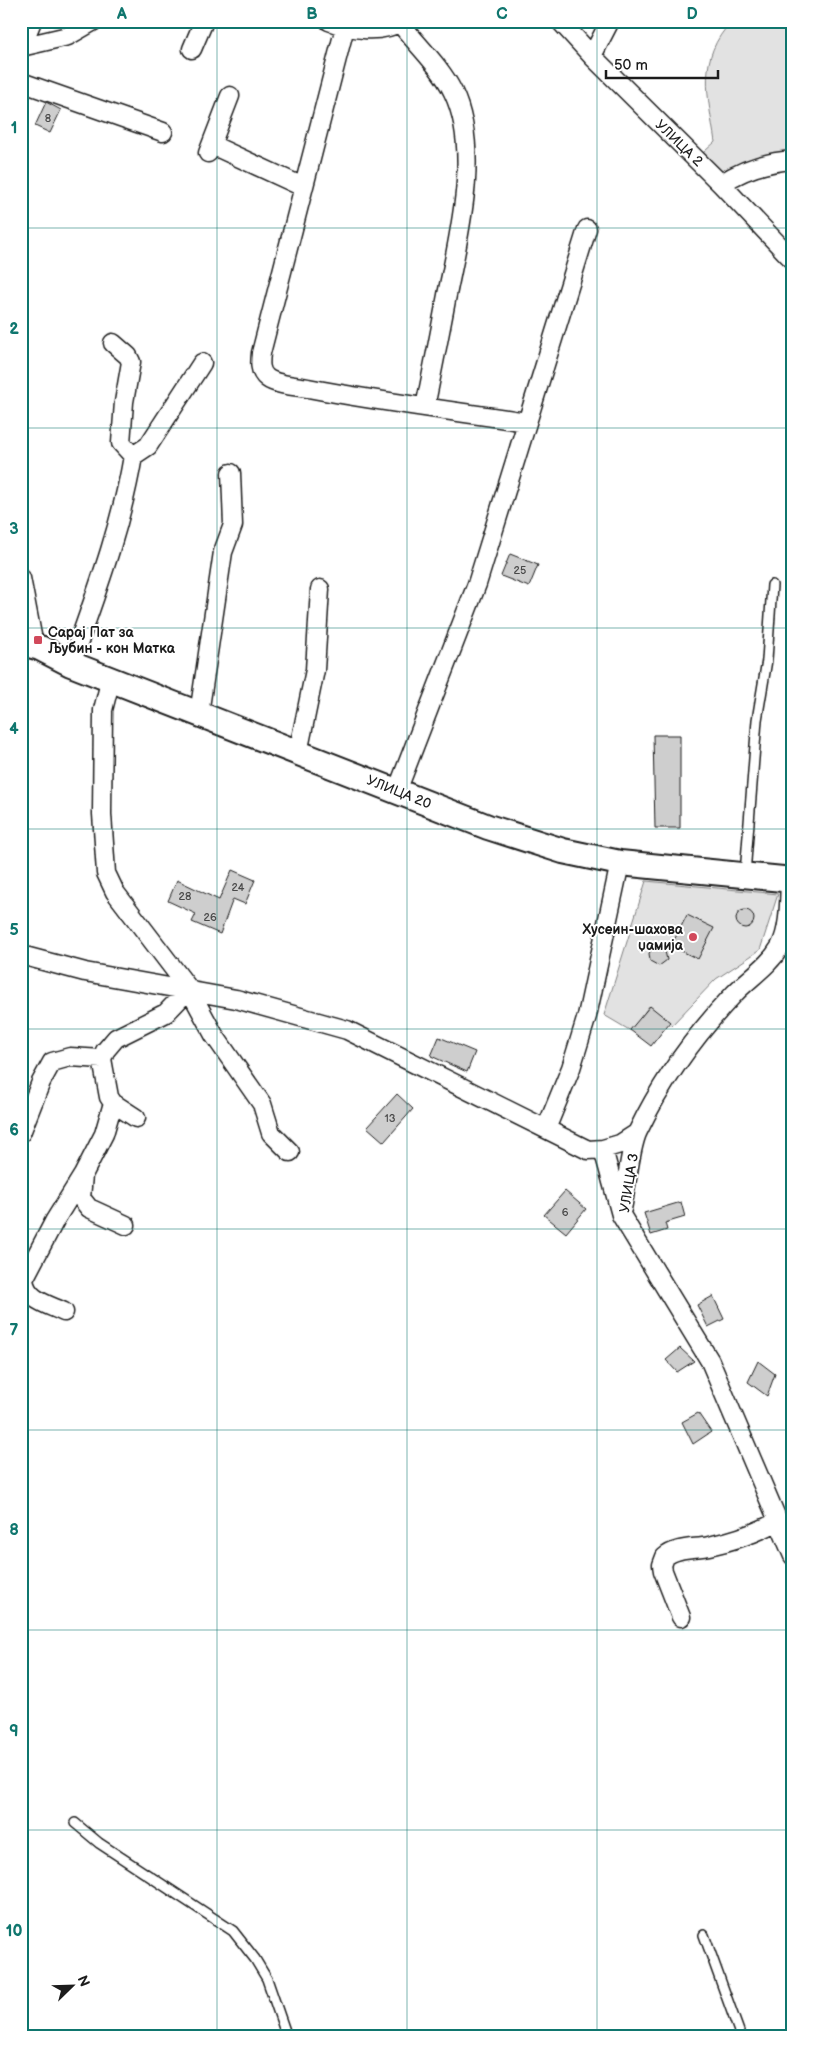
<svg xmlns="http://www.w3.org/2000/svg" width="814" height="2058" font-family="'Balsamiq Sans',sans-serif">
<rect width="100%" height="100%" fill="#fff"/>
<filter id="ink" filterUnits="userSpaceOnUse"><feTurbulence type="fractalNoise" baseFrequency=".02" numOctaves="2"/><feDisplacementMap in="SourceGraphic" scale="10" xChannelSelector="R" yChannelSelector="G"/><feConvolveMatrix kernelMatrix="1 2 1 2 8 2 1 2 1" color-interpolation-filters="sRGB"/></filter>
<g filter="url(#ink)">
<path fill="#e2e2e2" stroke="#7f7f7f" d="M732 21H793V160L721 184 695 160 715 142C708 95 696 59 732 21Z
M646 881 778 894 760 950 716 979 671 1026 649 1006 631 1031 604 1015Z"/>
<path fill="#cecece" stroke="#1c1c1c" d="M46 102 61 110 50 133 35 126Z
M510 554 538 565 529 587 501 576Z
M653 735H680V828H655Z
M232 870 255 880 245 904 233 899 220 934 192 922 196 914 168 901 177 880 219 900Z
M736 919a9 9 0 1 1 18 0a9 9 0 1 1-18 0Z
M687 915 714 928 698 959 671 946Z
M655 947 665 951 667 960 659 966 650 961 649 953Z
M650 1006 670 1022 651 1046 630 1030Z
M439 1037 475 1052 467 1072 431 1056Z
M397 1094 413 1109 384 1142 367 1127Z
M565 1191 586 1209 566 1233 544 1215Z
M681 1202 685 1217 665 1223 667 1230 651 1235 644 1213Z
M713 1296 724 1319 708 1327 697 1305Z
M680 1348 694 1361 677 1372 666 1360Z
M758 1361 775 1374 767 1396 748 1382Z
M698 1413 711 1432 693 1444 682 1422Z"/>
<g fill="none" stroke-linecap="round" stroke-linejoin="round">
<g stroke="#1c1c1c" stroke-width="12">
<path id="lane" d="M745 874 757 720 767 660 772 585
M75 1823 99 1843 233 1931 255 1959 267 1979 287 2037
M704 1935 741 2037"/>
</g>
<g stroke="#1c1c1c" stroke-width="21">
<path id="street" d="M329 21C352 30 381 34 403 21
M560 21 592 56
M610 21 592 56 721 184 793 260
M400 23C417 45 441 67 453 92 481 150 459 235 447 295 440 332 433 369 425 407
M345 27 261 353C260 362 259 372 267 378 276 385 296 386 308 388 380 402 454 411 527 422
M21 47 68 36 94 21
M21 48 32 21
M192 49 204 21
M21 82 163 132
M212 145 303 187
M208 153 230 96
M721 184C743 169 766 162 793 160
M113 343 128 356 131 362 124 402 121 443 133 456
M21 578 32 635 26 645
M71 664C95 596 121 528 133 456L148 446 202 363
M111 678 103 710 102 814 106 873 115 892 189 989 214 1035 262 1104 271 1133 290 1152
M199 714 223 552 233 525 231 473
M298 753 315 670 320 589
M397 791 477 584 587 229
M21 955 85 972 236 999 347 1030 588 1150 603 1149 621 1215 710 1361 793 1556
M113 1103 104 1134 83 1175 81 1198 89 1208 126 1225
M136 1118 113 1103 109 1097 102 1059 105 1051 116 1038 166 1013 189 989
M546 1129 571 1068 587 1016 620 863
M21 1133 41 1082 52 1062 70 1057 102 1059
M603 1149 620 1144 637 1133
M622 1209C626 1190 630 1147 638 1131 662 1081 697 1033 734 994 749 978 769 966 780 947 790 929 789 900 790 880
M64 1312C47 1304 26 1300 24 1279L55 1220 83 1175
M681 1617 663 1571 662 1565 665 1557C676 1547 695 1549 709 1546 732 1541 757 1533 778 1521"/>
</g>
<g stroke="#1c1c1c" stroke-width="28">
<path id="secondary" d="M21 643 40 648 71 664 488 827 563 851 620 863 793 880"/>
</g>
<use href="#lane" stroke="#fff" stroke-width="9"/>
<use href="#street" stroke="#fff" stroke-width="18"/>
<use href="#secondary" stroke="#fff" stroke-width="24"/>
</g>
</g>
<path fill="none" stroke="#0f766e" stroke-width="1" stroke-opacity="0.55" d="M217 21V2037M407 21V2037M597 21V2037M21 228H793M21 428H793M21 628H793M21 829H793M21 1029H793M21 1229H793M21 1430H793M21 1630H793M21 1830H793"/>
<g fill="#d1495b" stroke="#fff" stroke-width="2">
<rect x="33" y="635" width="10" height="10" rx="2.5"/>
<circle cx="693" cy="937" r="5"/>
</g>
<g text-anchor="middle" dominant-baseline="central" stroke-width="4" stroke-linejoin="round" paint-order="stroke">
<g font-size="11" fill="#484848">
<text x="48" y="118">8</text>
<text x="520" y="570">25</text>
<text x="238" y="887">24</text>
<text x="185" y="896">28</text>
<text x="210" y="917">26</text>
<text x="390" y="1118">13</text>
<text x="565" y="1212">6</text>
</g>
<g font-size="14" fill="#1c1c1c" stroke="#fff">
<text transform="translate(679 143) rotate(44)">УЛИЦА 2</text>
<text transform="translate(399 792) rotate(22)">УЛИЦА 20</text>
<text transform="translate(629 1183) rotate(-81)">УЛИЦА 3</text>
</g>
<g font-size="14" font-weight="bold" fill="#1c1c1c" stroke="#fff" text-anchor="start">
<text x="48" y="632">Сарај Пат за<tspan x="48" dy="16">Љубин - кон Матка</tspan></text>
<text x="683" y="929" text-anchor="end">Хусеин-шахова<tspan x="683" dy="16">џамија</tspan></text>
</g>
</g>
<rect width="814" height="2058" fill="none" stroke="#fff" stroke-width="55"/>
<g transform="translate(72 1986) rotate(67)" stroke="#ffffff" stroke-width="4" paint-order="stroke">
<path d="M0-4L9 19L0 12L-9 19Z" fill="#1c1c1c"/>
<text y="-8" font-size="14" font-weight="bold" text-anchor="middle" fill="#1c1c1c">N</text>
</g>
<path d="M606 70v8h112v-8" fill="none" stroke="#1c1c1c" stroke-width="2.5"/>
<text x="614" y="70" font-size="15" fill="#1c1c1c" stroke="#ffffff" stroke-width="4" paint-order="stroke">50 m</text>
<rect x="28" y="28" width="758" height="2002" fill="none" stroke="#0f766e" stroke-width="2"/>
<g font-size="16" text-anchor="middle" font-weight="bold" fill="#0f766e">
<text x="122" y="19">A</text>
<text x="312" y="19">B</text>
<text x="502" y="19">C</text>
<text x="692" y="19">D</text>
<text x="14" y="133">1</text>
<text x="14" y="334">2</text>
<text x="14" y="534">3</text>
<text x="14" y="734">4</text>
<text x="14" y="935">5</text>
<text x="14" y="1135">6</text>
<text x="14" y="1335">7</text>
<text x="14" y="1535">8</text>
<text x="14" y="1736">9</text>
<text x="14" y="1936">10</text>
</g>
</svg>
